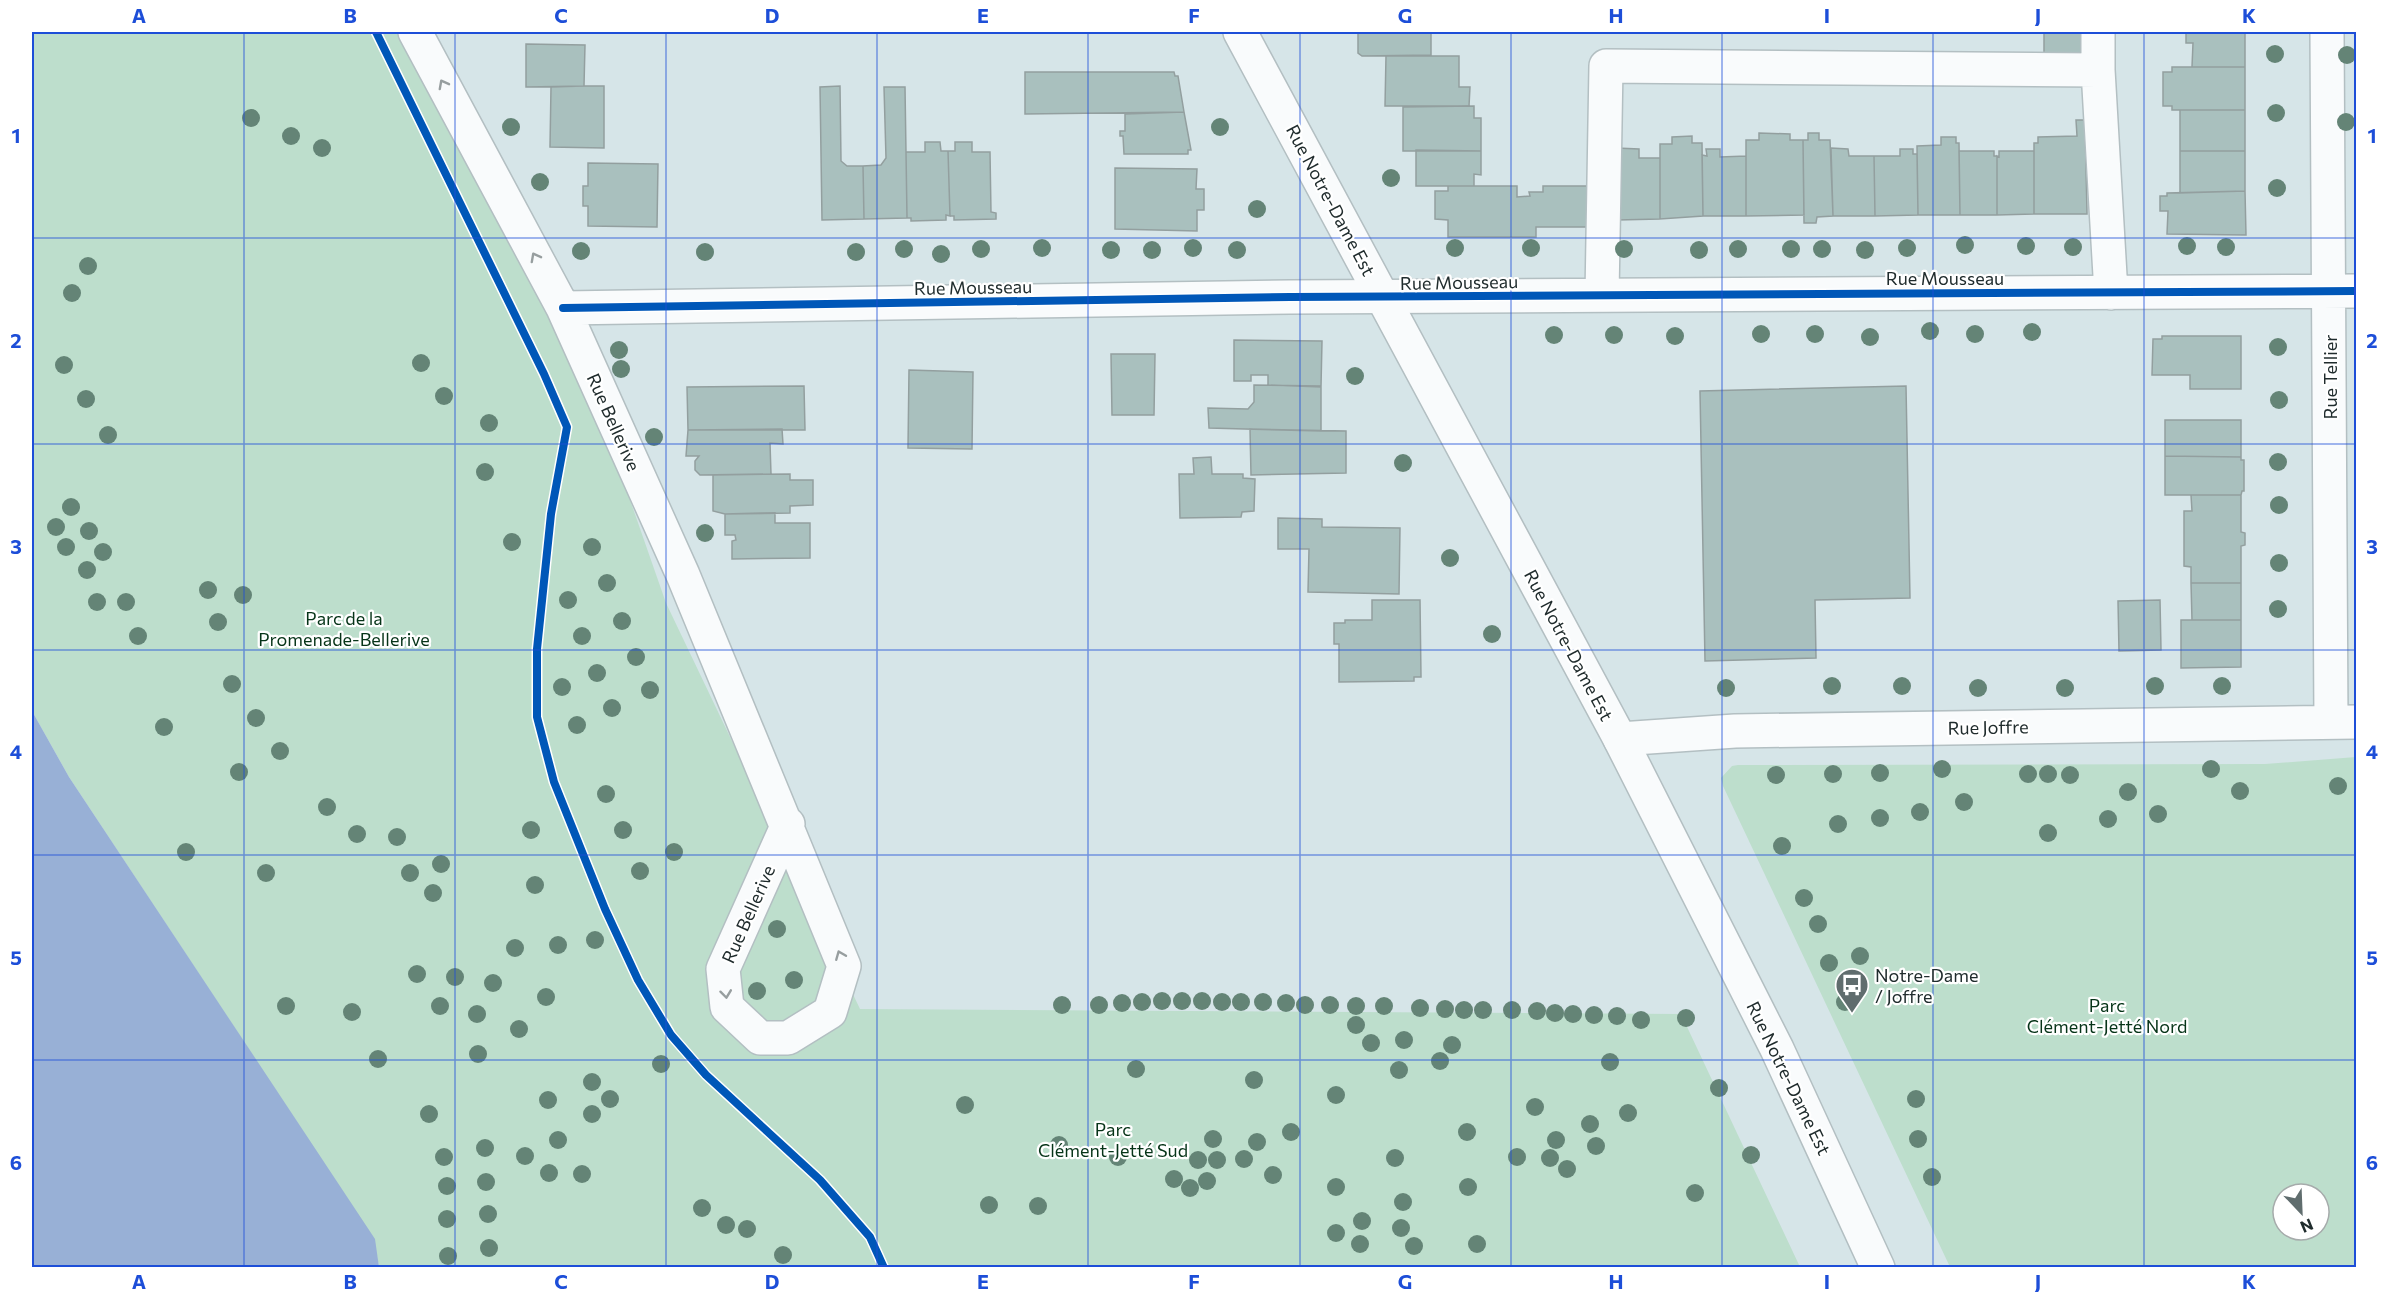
<svg xmlns="http://www.w3.org/2000/svg" width="2388" height="1299" font-family="Commissioner,sans-serif">
<rect width="100%" height="100%" fill="#d6e5e8"/>
<path fill="#bddecc" fill-rule="evenodd" d="M32 32H423L563 308 666 603 860 1009 1681 1014 1800 1267H379L374 1239 69 777 32 711Z
M2356 757V1267H1950L1723 786 1721 778 1732 766 1738 765 2265 764ZM2283 1194H2319V1230H2283Z"/>
<path fill="#98b0d6" d="M32 711 69 777 375 1239 379 1267H32Z"/>
<path fill="#a9c0be" stroke="#939f9f" stroke-width="1.5" d="M1358 32H1431V55L1362 56 1358 53Z
M2044 32H2086V54L2044 55Z
M2186 32H2245V67H2192L2193 43H2186Z
M526 44 585 45 584 86 526 87Z
M1386 56H1459V87H1470L1469 106H1385Z
M2172 67H2245V110H2172V106H2163V72H2172Z
M1025 72H1174L1175 76H1178L1184 112 1025 114Z
M584 86H604V148L550 147 551 87Z
M840 86 841 161 847 166H863L864 219 822 220 820 87Z
M884 87H905L907 218 864 219 863 166 881 165 886 158Z
M1474 106V118H1481V151H1403V107Z
M2180 110H2245V151H2180Z
M1184 112 1191 150H1188V154H1124L1123 136H1120V131H1125V114Z
M2076 120H2085L2087 214H2034V143H2038V137L2077 136Z
M1759 133 1790 134V140H1803L1804 215 1746 216V140H1759Z
M1808 133H1819V140H1830L1833 216 1817 217 1816 223H1804L1803 140H1808Z
M1692 136V143H1702L1703 216 1660 219V144H1672V137Z
M1941 137H1956V143H1959L1960 215H1918L1917 146 1941 145Z
M925 142H940L941 151H948L950 216 946 215V220L911 221V218H907L906 152H925Z
M955 142H972V152H990L991 212 996 213V219L954 220V216H950L948 151H955Z
M1616 148 1639 149V158H1660V219L1617 220Z
M1831 148 1848 149 1849 156H1874L1875 216H1833Z
M1706 149H1720V157L1746 156V216H1703L1702 155 1707 156Z
M1900 149H1913V154H1917L1918 215 1875 216 1874 156H1900Z
M1416 150 1481 151V175L1474 174V186H1416Z
M1959 151H1994V156H1997V215H1960Z
M1999 151H2034V214L1997 215V156L1999 157Z
M2180 151H2245V191L2180 193Z
M588 163 658 164 657 227 588 226V206H583V186H588Z
M1115 168 1197 169 1196 189H1204V210H1197V231L1115 229Z
M1448 186H1517V197L1530 196 1529 192H1543V186H1590V227H1536V237H1448V220L1435 219V191H1448Z
M2245 191 2246 235 2167 234 2168 211H2160V196H2167V193Z
M2162 336H2241V389H2190V375H2152L2153 339H2162Z
M1234 340 1322 341 1321 387 1268 385V375H1251V381H1234Z
M1111 354H1155L1154 415H1112Z
M909 370 973 372 972 449 908 448Z
M1254 385 1321 386V431L1209 428 1208 408 1248 409 1254 402Z
M804 386 805 430H688L687 387Z
M1906 386 1910 598 1815 600 1816 658 1705 661 1700 391Z
M2165 420H2241V457L2165 456Z
M782 429 783 444 770 443 771 474 700 475 695 470V461L699 456H686L688 430Z
M1250 429 1346 431V473L1251 475Z
M2165 456 2241 457V460H2244V491H2242L2241 495H2165Z
M1211 457 1212 474H1243V478L1255 479 1254 511 1242 512 1241 517 1180 518 1179 474H1194L1193 458Z
M790 474V480H813V505L790 506V513L725 514 713 511V475Z
M2191 495H2241V532L2245 533V545L2241 546V583H2191V567L2184 566V511H2192Z
M761 513H775V523H810V558L732 559V541L736 540 735 535H725V514Z
M1278 518 1322 519V527L1400 528 1399 594 1308 592 1309 549H1278Z
M2191 583H2241V620H2192Z
M1372 600H1420L1421 677H1414V681L1339 682V644H1334V623H1345V620H1372Z
M2160 600 2161 650 2119 651 2118 601Z
M2181 620H2241V667L2181 668Z"/>
<g fill="none" stroke-linecap="round" stroke-linejoin="round">
<g stroke="#b3bfc2" stroke-width="36">
<path id="minor" d="M415 32 563 308 683 575 844 966 830 1012 788 1038H760L727 1007 723 969 788 824
M2098 32V70L2111 293
M2327 32 2331 722
M1602 295 1606 66 2098 70
M563 308 1290 297 2356 291
M1620 739 1735 731 2356 722"/>
</g>
<g stroke="#b3bfc2" stroke-width="36">
<path id="major" d="M1240 32 1620 739 1777 1049 1878 1268"/>
</g>
<use href="#minor" stroke="#f9fbfc" stroke-width="33"/>
<use href="#major" stroke="#f9fbfc" stroke-width="33"/>
<g stroke="#fff" stroke-width="11">
<path id="cycleway" d="M376 32 544 374 567 427 551 514 537 649V717L554 782 605 909 638 980 671 1035 706 1075 820 1180 870 1237 884 1268
M563 308 1290 297 2356 291"/>
</g>
<use href="#cycleway" stroke="#0057b8" stroke-width="8"/>
</g>
<g fill="#648476">
<circle cx="2275" cy="54" r="9"/>
<circle cx="2347" cy="55" r="9"/>
<circle cx="2276" cy="113" r="9"/>
<circle cx="251" cy="118" r="9"/>
<circle cx="2346" cy="122" r="9"/>
<circle cx="511" cy="127" r="9"/>
<circle cx="1220" cy="127" r="9"/>
<circle cx="291" cy="136" r="9"/>
<circle cx="322" cy="148" r="9"/>
<circle cx="1391" cy="178" r="9"/>
<circle cx="540" cy="182" r="9"/>
<circle cx="2277" cy="188" r="9"/>
<circle cx="1257" cy="209" r="9"/>
<circle cx="1965" cy="245" r="9"/>
<circle cx="2026" cy="246" r="9"/>
<circle cx="2187" cy="246" r="9"/>
<circle cx="2073" cy="247" r="9"/>
<circle cx="2226" cy="247" r="9"/>
<circle cx="1042" cy="248" r="9"/>
<circle cx="1193" cy="248" r="9"/>
<circle cx="1455" cy="248" r="9"/>
<circle cx="1531" cy="248" r="9"/>
<circle cx="1907" cy="248" r="9"/>
<circle cx="904" cy="249" r="9"/>
<circle cx="981" cy="249" r="9"/>
<circle cx="1624" cy="249" r="9"/>
<circle cx="1738" cy="249" r="9"/>
<circle cx="1791" cy="249" r="9"/>
<circle cx="1822" cy="249" r="9"/>
<circle cx="1111" cy="250" r="9"/>
<circle cx="1152" cy="250" r="9"/>
<circle cx="1237" cy="250" r="9"/>
<circle cx="1699" cy="250" r="9"/>
<circle cx="1865" cy="250" r="9"/>
<circle cx="581" cy="251" r="9"/>
<circle cx="705" cy="252" r="9"/>
<circle cx="856" cy="252" r="9"/>
<circle cx="941" cy="254" r="9"/>
<circle cx="88" cy="266" r="9"/>
<circle cx="72" cy="293" r="9"/>
<circle cx="1930" cy="331" r="9"/>
<circle cx="2032" cy="332" r="9"/>
<circle cx="1761" cy="334" r="9"/>
<circle cx="1815" cy="334" r="9"/>
<circle cx="1975" cy="334" r="9"/>
<circle cx="1554" cy="335" r="9"/>
<circle cx="1614" cy="335" r="9"/>
<circle cx="1675" cy="336" r="9"/>
<circle cx="1870" cy="337" r="9"/>
<circle cx="2278" cy="347" r="9"/>
<circle cx="619" cy="350" r="9"/>
<circle cx="421" cy="363" r="9"/>
<circle cx="64" cy="365" r="9"/>
<circle cx="621" cy="369" r="9"/>
<circle cx="1355" cy="376" r="9"/>
<circle cx="444" cy="396" r="9"/>
<circle cx="86" cy="399" r="9"/>
<circle cx="2279" cy="400" r="9"/>
<circle cx="489" cy="423" r="9"/>
<circle cx="108" cy="435" r="9"/>
<circle cx="654" cy="437" r="9"/>
<circle cx="2278" cy="462" r="9"/>
<circle cx="1403" cy="463" r="9"/>
<circle cx="485" cy="472" r="9"/>
<circle cx="2279" cy="505" r="9"/>
<circle cx="71" cy="507" r="9"/>
<circle cx="56" cy="527" r="9"/>
<circle cx="89" cy="531" r="9"/>
<circle cx="705" cy="533" r="9"/>
<circle cx="512" cy="542" r="9"/>
<circle cx="66" cy="547" r="9"/>
<circle cx="592" cy="547" r="9"/>
<circle cx="103" cy="552" r="9"/>
<circle cx="1450" cy="558" r="9"/>
<circle cx="2279" cy="563" r="9"/>
<circle cx="87" cy="570" r="9"/>
<circle cx="607" cy="583" r="9"/>
<circle cx="208" cy="590" r="9"/>
<circle cx="243" cy="595" r="9"/>
<circle cx="568" cy="600" r="9"/>
<circle cx="97" cy="602" r="9"/>
<circle cx="126" cy="602" r="9"/>
<circle cx="2278" cy="609" r="9"/>
<circle cx="622" cy="621" r="9"/>
<circle cx="218" cy="622" r="9"/>
<circle cx="1492" cy="634" r="9"/>
<circle cx="138" cy="636" r="9"/>
<circle cx="582" cy="636" r="9"/>
<circle cx="636" cy="657" r="9"/>
<circle cx="597" cy="673" r="9"/>
<circle cx="232" cy="684" r="9"/>
<circle cx="1832" cy="686" r="9"/>
<circle cx="1902" cy="686" r="9"/>
<circle cx="2155" cy="686" r="9"/>
<circle cx="2222" cy="686" r="9"/>
<circle cx="562" cy="687" r="9"/>
<circle cx="1726" cy="688" r="9"/>
<circle cx="1978" cy="688" r="9"/>
<circle cx="2065" cy="688" r="9"/>
<circle cx="650" cy="690" r="9"/>
<circle cx="612" cy="708" r="9"/>
<circle cx="256" cy="718" r="9"/>
<circle cx="577" cy="725" r="9"/>
<circle cx="164" cy="727" r="9"/>
<circle cx="280" cy="751" r="9"/>
<circle cx="1942" cy="769" r="9"/>
<circle cx="2211" cy="769" r="9"/>
<circle cx="239" cy="772" r="9"/>
<circle cx="1880" cy="773" r="9"/>
<circle cx="1833" cy="774" r="9"/>
<circle cx="2028" cy="774" r="9"/>
<circle cx="2048" cy="774" r="9"/>
<circle cx="1776" cy="775" r="9"/>
<circle cx="2070" cy="775" r="9"/>
<circle cx="2338" cy="786" r="9"/>
<circle cx="2240" cy="791" r="9"/>
<circle cx="2128" cy="792" r="9"/>
<circle cx="606" cy="794" r="9"/>
<circle cx="1964" cy="802" r="9"/>
<circle cx="327" cy="807" r="9"/>
<circle cx="1920" cy="812" r="9"/>
<circle cx="2158" cy="814" r="9"/>
<circle cx="1880" cy="818" r="9"/>
<circle cx="2108" cy="819" r="9"/>
<circle cx="1838" cy="824" r="9"/>
<circle cx="531" cy="830" r="9"/>
<circle cx="623" cy="830" r="9"/>
<circle cx="2048" cy="833" r="9"/>
<circle cx="357" cy="834" r="9"/>
<circle cx="397" cy="837" r="9"/>
<circle cx="1782" cy="846" r="9"/>
<circle cx="186" cy="852" r="9"/>
<circle cx="674" cy="852" r="9"/>
<circle cx="441" cy="864" r="9"/>
<circle cx="640" cy="871" r="9"/>
<circle cx="266" cy="873" r="9"/>
<circle cx="410" cy="873" r="9"/>
<circle cx="535" cy="885" r="9"/>
<circle cx="433" cy="893" r="9"/>
<circle cx="1804" cy="898" r="9"/>
<circle cx="1818" cy="924" r="9"/>
<circle cx="777" cy="929" r="9"/>
<circle cx="595" cy="940" r="9"/>
<circle cx="558" cy="945" r="9"/>
<circle cx="515" cy="948" r="9"/>
<circle cx="1860" cy="956" r="9"/>
<circle cx="1829" cy="963" r="9"/>
<circle cx="417" cy="974" r="9"/>
<circle cx="455" cy="977" r="9"/>
<circle cx="794" cy="980" r="9"/>
<circle cx="493" cy="983" r="9"/>
<circle cx="757" cy="991" r="9"/>
<circle cx="546" cy="997" r="9"/>
<circle cx="1162" cy="1001" r="9"/>
<circle cx="1182" cy="1001" r="9"/>
<circle cx="1202" cy="1001" r="9"/>
<circle cx="1142" cy="1002" r="9"/>
<circle cx="1222" cy="1002" r="9"/>
<circle cx="1241" cy="1002" r="9"/>
<circle cx="1263" cy="1002" r="9"/>
<circle cx="1845" cy="1002" r="9"/>
<circle cx="1122" cy="1003" r="9"/>
<circle cx="1286" cy="1003" r="9"/>
<circle cx="1062" cy="1005" r="9"/>
<circle cx="1099" cy="1005" r="9"/>
<circle cx="1305" cy="1005" r="9"/>
<circle cx="1330" cy="1005" r="9"/>
<circle cx="286" cy="1006" r="9"/>
<circle cx="440" cy="1006" r="9"/>
<circle cx="1356" cy="1006" r="9"/>
<circle cx="1384" cy="1006" r="9"/>
<circle cx="1420" cy="1008" r="9"/>
<circle cx="1445" cy="1009" r="9"/>
<circle cx="1464" cy="1010" r="9"/>
<circle cx="1483" cy="1010" r="9"/>
<circle cx="1512" cy="1010" r="9"/>
<circle cx="1537" cy="1011" r="9"/>
<circle cx="352" cy="1012" r="9"/>
<circle cx="1555" cy="1013" r="9"/>
<circle cx="477" cy="1014" r="9"/>
<circle cx="1573" cy="1014" r="9"/>
<circle cx="1594" cy="1015" r="9"/>
<circle cx="1617" cy="1016" r="9"/>
<circle cx="1686" cy="1018" r="9"/>
<circle cx="1641" cy="1020" r="9"/>
<circle cx="1356" cy="1025" r="9"/>
<circle cx="519" cy="1029" r="9"/>
<circle cx="1404" cy="1040" r="9"/>
<circle cx="1371" cy="1043" r="9"/>
<circle cx="1452" cy="1045" r="9"/>
<circle cx="478" cy="1054" r="9"/>
<circle cx="378" cy="1059" r="9"/>
<circle cx="1440" cy="1061" r="9"/>
<circle cx="1610" cy="1062" r="9"/>
<circle cx="661" cy="1064" r="9"/>
<circle cx="1136" cy="1069" r="9"/>
<circle cx="1399" cy="1070" r="9"/>
<circle cx="1254" cy="1080" r="9"/>
<circle cx="592" cy="1082" r="9"/>
<circle cx="1719" cy="1088" r="9"/>
<circle cx="1336" cy="1095" r="9"/>
<circle cx="610" cy="1099" r="9"/>
<circle cx="1916" cy="1099" r="9"/>
<circle cx="548" cy="1100" r="9"/>
<circle cx="965" cy="1105" r="9"/>
<circle cx="1535" cy="1107" r="9"/>
<circle cx="1628" cy="1113" r="9"/>
<circle cx="429" cy="1114" r="9"/>
<circle cx="592" cy="1114" r="9"/>
<circle cx="1590" cy="1124" r="9"/>
<circle cx="1291" cy="1132" r="9"/>
<circle cx="1467" cy="1132" r="9"/>
<circle cx="1213" cy="1139" r="9"/>
<circle cx="1918" cy="1139" r="9"/>
<circle cx="558" cy="1140" r="9"/>
<circle cx="1556" cy="1140" r="9"/>
<circle cx="1257" cy="1142" r="9"/>
<circle cx="1059" cy="1145" r="9"/>
<circle cx="1596" cy="1146" r="9"/>
<circle cx="485" cy="1148" r="9"/>
<circle cx="1751" cy="1155" r="9"/>
<circle cx="525" cy="1156" r="9"/>
<circle cx="444" cy="1157" r="9"/>
<circle cx="1118" cy="1157" r="9"/>
<circle cx="1517" cy="1157" r="9"/>
<circle cx="1395" cy="1158" r="9"/>
<circle cx="1550" cy="1158" r="9"/>
<circle cx="1244" cy="1159" r="9"/>
<circle cx="1198" cy="1160" r="9"/>
<circle cx="1217" cy="1160" r="9"/>
<circle cx="1567" cy="1169" r="9"/>
<circle cx="549" cy="1173" r="9"/>
<circle cx="582" cy="1174" r="9"/>
<circle cx="1273" cy="1175" r="9"/>
<circle cx="1932" cy="1177" r="9"/>
<circle cx="1174" cy="1179" r="9"/>
<circle cx="1207" cy="1181" r="9"/>
<circle cx="486" cy="1182" r="9"/>
<circle cx="447" cy="1186" r="9"/>
<circle cx="1336" cy="1187" r="9"/>
<circle cx="1468" cy="1187" r="9"/>
<circle cx="1190" cy="1188" r="9"/>
<circle cx="1695" cy="1193" r="9"/>
<circle cx="1403" cy="1202" r="9"/>
<circle cx="989" cy="1205" r="9"/>
<circle cx="1038" cy="1206" r="9"/>
<circle cx="702" cy="1208" r="9"/>
<circle cx="488" cy="1214" r="9"/>
<circle cx="447" cy="1219" r="9"/>
<circle cx="1362" cy="1221" r="9"/>
<circle cx="726" cy="1225" r="9"/>
<circle cx="1401" cy="1228" r="9"/>
<circle cx="747" cy="1229" r="9"/>
<circle cx="1336" cy="1233" r="9"/>
<circle cx="1360" cy="1244" r="9"/>
<circle cx="1477" cy="1244" r="9"/>
<circle cx="1414" cy="1246" r="9"/>
<circle cx="489" cy="1248" r="9"/>
<circle cx="783" cy="1255" r="9"/>
<circle cx="448" cy="1256" r="9"/>
</g>
<defs><path id="oneway-chevron" d="M-2-3.5L2.5 0L-2 3.5" fill="none" stroke-width="1.6" stroke-linecap="round" stroke-linejoin="round" transform="scale(1.5)"/></defs>
<g stroke="#979e9f">
<use href="#oneway-chevron" transform="translate(443 84) rotate(-118)"/>
<use href="#oneway-chevron" transform="translate(535 257) rotate(-118)"/>
<use href="#oneway-chevron" transform="translate(840 955) rotate(-112)"/>
<use href="#oneway-chevron" transform="translate(726 994) rotate(83)"/>
</g>
<path fill="none" stroke="#1d4ed8" stroke-width="1.5" stroke-opacity="0.55" d="M244 32V1268M455 32V1268M666 32V1268M877 32V1268M1088 32V1268M1300 32V1268M1511 32V1268M1722 32V1268M1933 32V1268M2144 32V1268M32 238H2356M32 444H2356M32 650H2356M32 855H2356M32 1060H2356"/>
<defs>
<g id="bus-pin" transform="scale(1.725)"><path d="M0 17L-7.5 6A9.5 9.5 0 1 1 7.5 6Z" fill="#606d6e" stroke="#fff"/><path d="M-5-6H5V4H4V6H2V4H-2V6H-4V4H-5ZM-3.5-4V0h7V-4ZM-3.5 1.2v1.5H-2V1.2ZM2 1.2v1.5H3.5V1.2Z" fill="#fff"/></g>
</defs>
<g fill-rule="evenodd">
<use href="#bus-pin" x="1852" y="985"/>
</g>
<g text-anchor="middle" dominant-baseline="central" stroke-width="4.5" stroke-linejoin="round" paint-order="stroke">
<g font-size="18" fill="#202c2d" stroke="#fff">
<text transform="translate(1331 200) rotate(62)">Rue Notre-Dame Est</text>
<text x="1945" y="278">Rue Mousseau</text>
<text transform="translate(1459 282) rotate(-1)">Rue Mousseau</text>
<text transform="translate(973 287) rotate(-1)">Rue Mousseau</text>
<text transform="translate(2330 377) rotate(-90)">Rue Tellier</text>
<text transform="translate(614 422) rotate(66)">Rue Bellerive</text>
<text transform="translate(1569 645) rotate(62)">Rue Notre-Dame Est</text>
<text transform="translate(1988 727) rotate(-1)">Rue Joffre</text>
<text transform="translate(748 914) rotate(-66)">Rue Bellerive</text>
<text transform="translate(1789 1078) rotate(64)">Rue Notre-Dame Est</text>
</g>
<g font-size="18" fill="#063418" stroke="#fff">
<text x="344" y="618">Parc de la<tspan x="344" dy="21">Promenade-Bellerive</tspan></text>
<text x="2107" y="1005">Parc<tspan x="2107" dy="21">Clément-Jetté Nord</tspan></text>
<text x="1113" y="1129">Parc<tspan x="1113" dy="21">Clément-Jetté Sud</tspan></text>
</g>
<g font-size="18" fill="#202c2d" stroke="#fff" text-anchor="start">
<text x="1875" y="975">Notre-Dame<tspan x="1875" dy="21">/ Joffre</tspan></text>
</g>
</g>
<rect width="2388" height="1299" fill="none" stroke="#ffffff" stroke-width="66"/>
<g transform="translate(2301 1212) rotate(157)"><circle r="28" fill="#ffffff" stroke="#a6abab" stroke-width="1.5"/>
<path d="M0-4.5L10 22L0 15L-10 22Z" fill="#606d6e"/>
<text y="-9" font-size="16" font-weight="bold" text-anchor="middle" fill="#202c2d">N</text>
</g>
<rect x="33" y="33" width="2322" height="1233" fill="none" stroke="#1d4ed8" stroke-width="2"/>
<g font-size="20" text-anchor="middle" font-weight="bold" fill="#1d4ed8">
<text x="139" y="23">A</text>
<text x="350" y="23">B</text>
<text x="561" y="23">C</text>
<text x="772" y="23">D</text>
<text x="983" y="23">E</text>
<text x="1194" y="23">F</text>
<text x="1405" y="23">G</text>
<text x="1616" y="23">H</text>
<text x="1827" y="23">I</text>
<text x="2038" y="23">J</text>
<text x="2249" y="23">K</text>
<text x="16" y="143">1</text>
<text x="2372" y="143">1</text>
<text x="16" y="348">2</text>
<text x="2372" y="348">2</text>
<text x="16" y="554">3</text>
<text x="2372" y="554">3</text>
<text x="16" y="759">4</text>
<text x="2372" y="759">4</text>
<text x="16" y="965">5</text>
<text x="2372" y="965">5</text>
<text x="16" y="1170">6</text>
<text x="2372" y="1170">6</text>
<text x="139" y="1289">A</text>
<text x="350" y="1289">B</text>
<text x="561" y="1289">C</text>
<text x="772" y="1289">D</text>
<text x="983" y="1289">E</text>
<text x="1194" y="1289">F</text>
<text x="1405" y="1289">G</text>
<text x="1616" y="1289">H</text>
<text x="1827" y="1289">I</text>
<text x="2038" y="1289">J</text>
<text x="2249" y="1289">K</text>
</g>
</svg>
